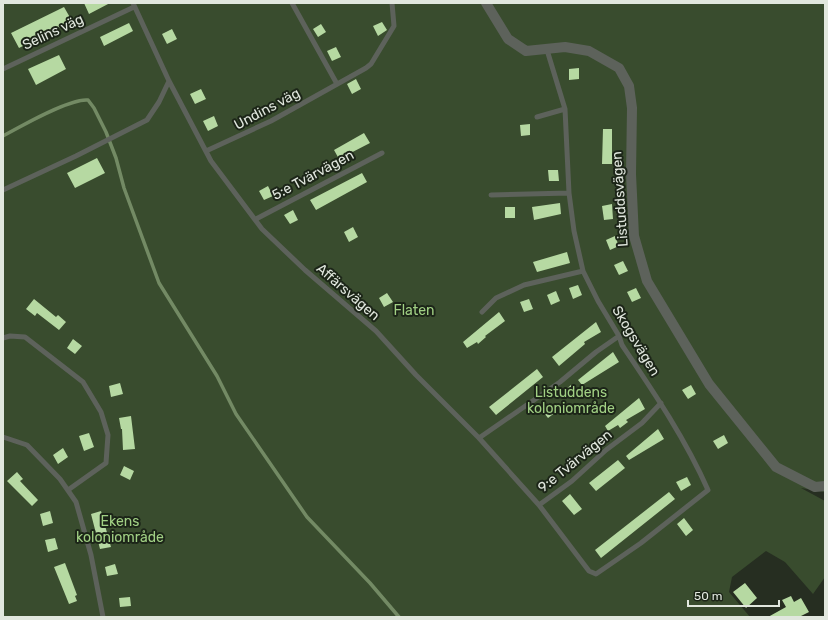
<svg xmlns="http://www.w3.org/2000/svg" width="828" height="620" font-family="Rubik,sans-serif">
<rect width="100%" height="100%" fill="#262e21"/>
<path fill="#394c2e" d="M3 3H825V492L801 488 825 501V577L813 594 785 562 766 551 732 577 729 592 750 617H3Z"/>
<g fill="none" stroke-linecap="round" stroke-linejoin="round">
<path stroke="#738a64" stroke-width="3.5" d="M3 136C21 126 70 98 88 100L94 108 106 132 116 158 124 188 159 283 217 376 236 414 307 517 370 583 399 617"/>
</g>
<path fill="#b6d9a2" d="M84 3H110L89 14Z
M64 7 72 21 19 48 11 33Z
M382 22 387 30 378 36 373 26Z
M129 23 133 31 104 46 100 37Z
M321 24 326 32 318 37 313 29Z
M172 29 177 39 167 44 162 34Z
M336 47 341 57 332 61 327 51Z
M59 55 66 69 36 85 28 69Z
M579 68V79L569 80V69Z
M356 79 361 89 352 94 347 84Z
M201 89 206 99 195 104 190 94Z
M214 116 218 126 208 131 203 121Z
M530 124V135L521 136 520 125Z
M603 129H612V164H602Z
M364 133 370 143 339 159 334 150Z
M97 158 105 173 75 188 67 173Z
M548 170H558L559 181H549Z
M362 173 367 182 316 210 310 200Z
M268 186 273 196 264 200 259 191Z
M560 203 561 214 534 220 532 207Z
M612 204 613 219 604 220 602 206Z
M505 207H515V218H505Z
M293 210 298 220 290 224 284 215Z
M353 227 358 237 349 242 344 232Z
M615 236 619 246 610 250 606 240Z
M567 252 570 263 537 272 533 262Z
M623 261 628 271 619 275 614 265Z
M578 285 582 295 573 299 569 288Z
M636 288 641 298 632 302 627 292Z
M556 291 560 301 551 305 547 295Z
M387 293 393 302 384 307 379 298Z
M34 299 56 317 58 315 66 322 59 330 37 313 35 316 26 309Z
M529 299 533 309 524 312 520 302Z
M499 312 505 321 485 336 486 337 478 344 477 342 467 348 463 342Z
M596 322 601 332 584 342 585 344 559 366 552 357Z
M73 339 82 346 75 354 67 348Z
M613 352 619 362 582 385 578 380Z
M537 369 543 377 496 415 489 407Z
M120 383 123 394 111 397 109 386Z
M571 385 578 393 571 399 564 391Z
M691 385 696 394 688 399 682 390Z
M639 398 645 409 626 420 628 422 620 428 618 425 608 431 605 426Z
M549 403 556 412 548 418 541 409Z
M131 416 135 449 123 450 122 429H121L119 418Z
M658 429 664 439 629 460 626 456Z
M89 433 94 447 84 451 79 436Z
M724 435 728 443 718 449 713 441Z
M63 448 68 457 58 464 53 455Z
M618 460 625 468 596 491 589 483Z
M124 466 134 471 130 480 120 475Z
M17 472 23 479 20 481 38 500 32 506 7 481Z
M687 477 691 485 681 491 676 482Z
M669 492 675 499 601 558 595 550Z
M570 494 582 509 574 515 562 501Z
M50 511 53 523 43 526 40 514Z
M101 511 111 547 100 549 91 514Z
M684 518 693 530 686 536 677 524Z
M55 538 58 549 48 552 45 540Z
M65 563 77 595 75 596 77 601 69 604 54 567Z
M115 564 118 574 107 576 105 567Z
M745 583 757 598 746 608 733 592Z
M791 596 794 602 801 598 809 612 799 617H768L786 607 782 600Z
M130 597 131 606 120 607 119 598Z"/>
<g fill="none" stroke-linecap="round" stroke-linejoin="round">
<path stroke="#5d625b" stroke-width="5" d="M133 3 169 81 211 161 262 229 305 270 376 331 416 375 479 438 539 505 589 571 596 574 641 543 708 490C685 438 653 391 622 345L619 336 598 301 583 271 574 231 569 193 565 109 547 50
M292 3 337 84
M3 69 134 7
M537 117 565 109
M206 151 271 121 366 68 371 64 394 26 392 3
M3 190 76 156 147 120 159 102 169 81
M491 195 569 193
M256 219 382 153
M482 312 496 298 524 285 583 271
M3 338 10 336 25 337 83 382 101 412 108 435 106 463 68 490
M3 437 27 445 60 479 76 502 91 555 103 617
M479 438 560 382 596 352 619 336
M539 505 572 481 606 450 642 423 661 403"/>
<path stroke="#5d625b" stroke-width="10" d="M486 3 508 39 526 51 565 47 589 51 619 68 629 86 632 108 631 174 634 236 647 281 709 384 776 467 815 487 825 486"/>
</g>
<g text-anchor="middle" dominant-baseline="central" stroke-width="4" stroke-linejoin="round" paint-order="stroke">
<g font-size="14" fill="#e1e7de" stroke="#1c2518">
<text transform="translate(53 32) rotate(-25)">Selins väg</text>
<text transform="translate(267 109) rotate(-28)">Undins väg</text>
<text transform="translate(313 175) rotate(-28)">5:e Tvärvägen</text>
<text transform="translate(620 199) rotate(-94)">Listuddsvägen</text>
<text transform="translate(348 292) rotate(41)">Affärsvägen</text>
<text transform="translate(636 341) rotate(59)">Skogsvägen</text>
<text transform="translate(575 461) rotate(-39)">9:e Tvärvägen</text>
</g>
<g font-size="14" fill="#a1d084" stroke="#1c2518">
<text x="414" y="310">Flaten</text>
<text x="571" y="392">Listuddens<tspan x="571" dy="16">koloniområde</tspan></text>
<text x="120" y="521">Ekens<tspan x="120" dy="16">koloniområde</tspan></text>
</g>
</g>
<rect width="828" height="620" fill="none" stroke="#e1e7de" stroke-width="8"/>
<path d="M688 600v6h91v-6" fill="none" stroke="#e1e7de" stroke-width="2"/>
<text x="694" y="600" font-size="12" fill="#e1e7de" stroke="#1c2518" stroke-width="3" paint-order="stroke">50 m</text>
</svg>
